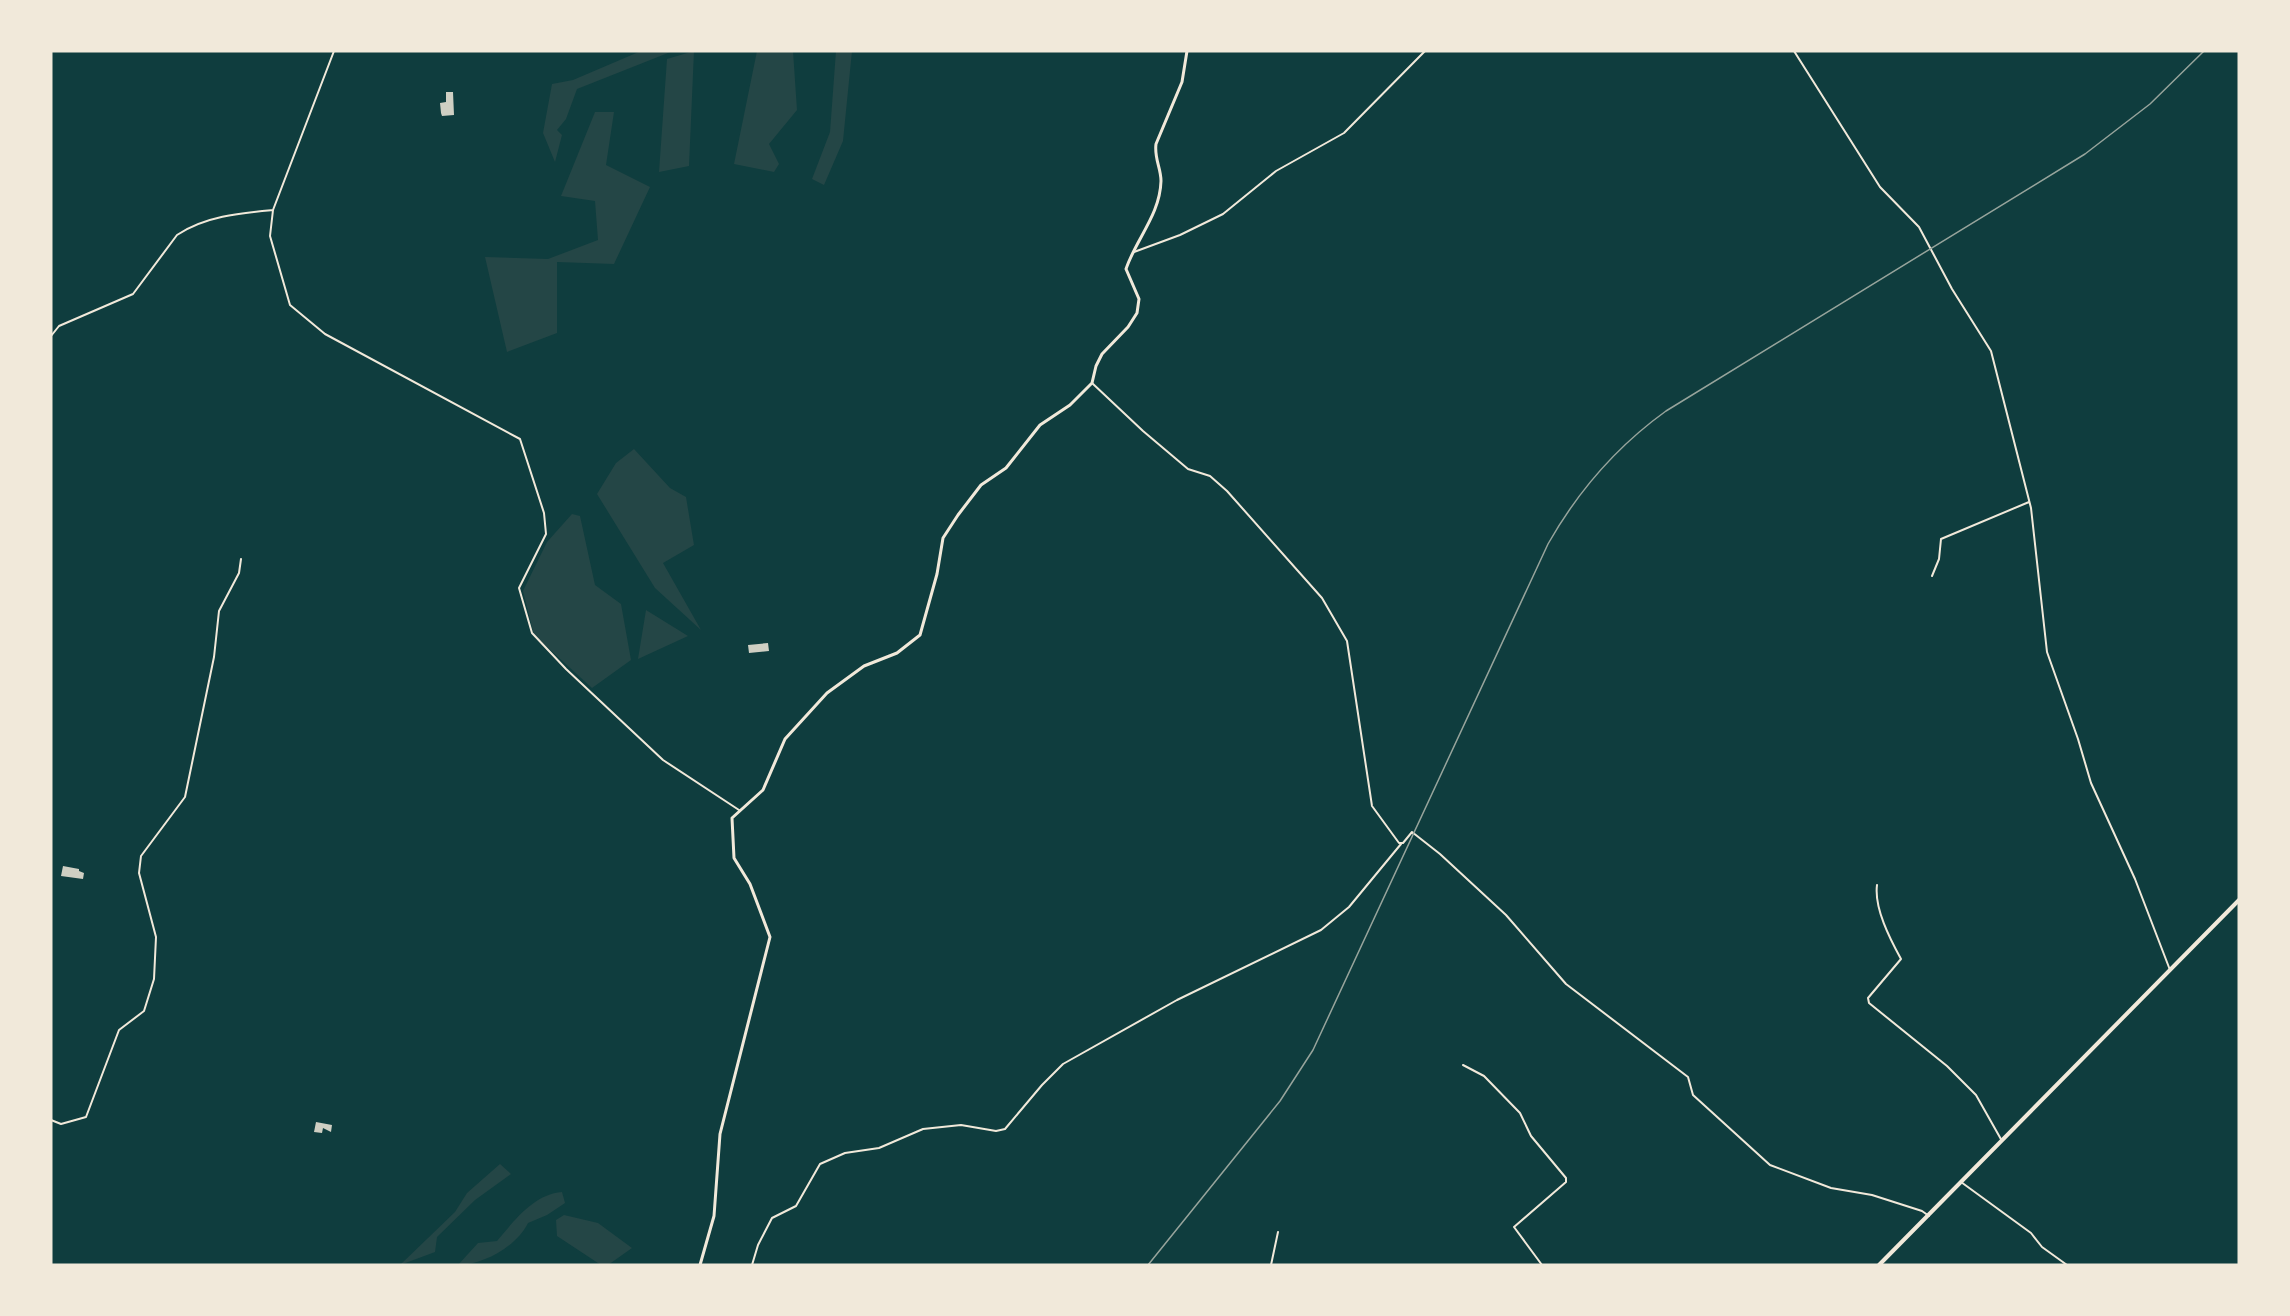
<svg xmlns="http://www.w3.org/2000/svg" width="2290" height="1316" font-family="'IBM Plex Serif',serif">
<rect width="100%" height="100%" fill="#0f3d3e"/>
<path fill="#244646" d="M641 51H673L577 89 566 119 557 130 562 135 555 162 543 133 552 84 573 80Z
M694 51 689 166 659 172 667 59Z
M757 51H793L797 110 769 144 779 164 774 172 734 164Z
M836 51H852L843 141 824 185 812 179 830 132Z
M595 112H614L606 165 650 187 614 264 557 262V333L507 352 485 257 548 259 598 240 595 201 561 196Z
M634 449 670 488 686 497 694 545 663 563 701 630 655 588 597 494 616 463Z
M572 514 580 516 595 585 621 604 631 660 592 688 534 635 523 591 547 542Z
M646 610 688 636 638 659Z
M500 1164 511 1174 475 1200 437 1237 435 1252 400 1265 455 1212 467 1193Z
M562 1192 565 1203 547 1215 528 1223C516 1247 483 1265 458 1265L478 1243 497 1241C514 1221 534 1194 562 1192Z
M564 1215 598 1223 632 1248 608 1265H601L557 1236 556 1220Z"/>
<path fill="#cfcfc3" d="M446 92H453L454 115 442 116 441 113 440 103 446 102Z
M768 643 769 651 749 653 748 645Z
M63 866 79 869V871L84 873 83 879 61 876Z
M316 1122 332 1125 331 1132 323 1128 322 1133 314 1132Z"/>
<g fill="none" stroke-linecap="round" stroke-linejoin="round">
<path stroke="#f1e9da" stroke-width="2" d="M1794 51 1880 187 1919 227 1952 289 1991 351 2031 508 2047 652 2078 739 2091 783 2135 879 2170 970
M273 210 270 236 290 305 325 334 520 439 544 513 546 534 519 588 532 633 566 669 663 760 739 810
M1134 252 1180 235 1223 214 1276 171 1344 133 1425 51
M51 336 59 326 133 294 177 235C205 216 241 213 273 210L334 51
M1092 383 1143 431 1188 469 1210 476 1227 491 1322 598 1347 641 1372 806 1399 843H1403L1412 832 1440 854 1506 915 1566 984 1688 1077 1693 1095 1770 1165 1831 1188 1872 1195 1922 1211 1929 1216
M1932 576 1939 559 1941 539 2029 502
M1877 885C1874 908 1890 939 1901 959L1868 998 1869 1003 1947 1066 1976 1095 2002 1141
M1463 1065 1484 1076 1520 1113 1531 1136 1566 1178V1182L1514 1227 1542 1265
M51 1120 61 1124 86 1117 119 1030 144 1011 154 979 156 937 139 873 141 856 185 797 214 657 219 611 239 573 241 559
M1961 1182 2031 1233 2042 1247 2067 1265
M752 1265 758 1245 772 1218 796 1206 820 1164 845 1153 879 1148 923 1129 961 1125 996 1131 1005 1129 1042 1085 1063 1064 1177 1000 1321 930 1349 907 1401 844
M1271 1265 1278 1232"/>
<path stroke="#f1e9da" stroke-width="3" d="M700 1265 714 1216 720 1134 770 937 750 884 734 858 732 818 763 790 785 739 827 693 864 666 897 653 920 635 937 574 943 538 958 515 981 485 1006 468 1040 425 1070 405 1092 383 1096 366 1102 354 1128 327 1137 313 1139 299 1126 269C1136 239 1160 215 1161 181 1161 168 1154 158 1156 144L1182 82 1187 51"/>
<path stroke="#f1e9da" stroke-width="4" d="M1879 1265 2239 900"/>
<path stroke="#97a49c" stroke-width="1.5" d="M1148 1265 1280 1101 1313 1050 1548 544C1578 491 1616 447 1666 411L2085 154 2150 104 2204 51"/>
</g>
<rect width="2290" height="1316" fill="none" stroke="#f1e9da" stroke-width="105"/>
</svg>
